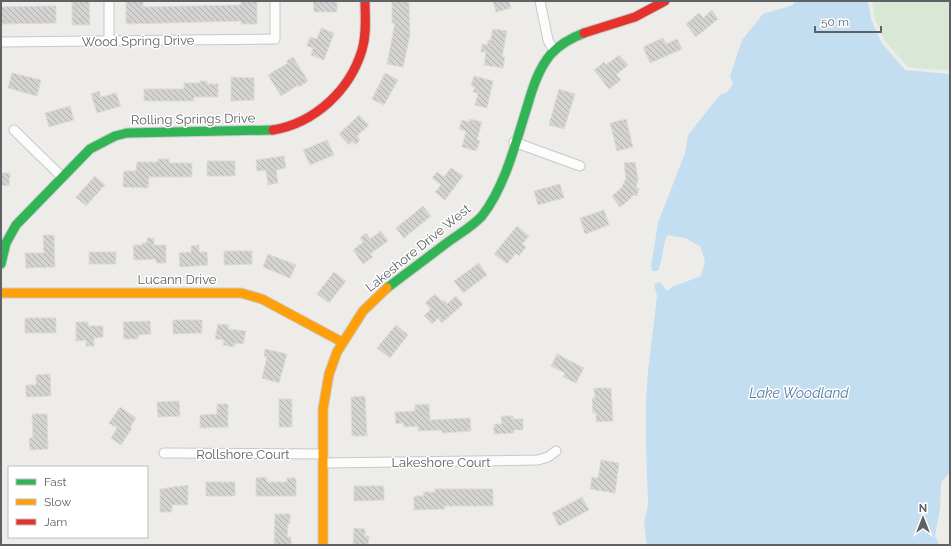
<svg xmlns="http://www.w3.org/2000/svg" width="951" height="546" font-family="Raleway,sans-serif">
<defs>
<pattern id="building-back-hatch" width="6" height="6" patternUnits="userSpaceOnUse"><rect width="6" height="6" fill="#d4d3d1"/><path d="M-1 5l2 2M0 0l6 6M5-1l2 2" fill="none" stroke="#afafad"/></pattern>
</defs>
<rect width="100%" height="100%" fill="#edece9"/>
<path fill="#d8e7d6" d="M872 1H950V70L924 69 908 67 885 41 875 19Z"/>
<path fill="#c3ddf1" d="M795 1H868L871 19 881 42 905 70 950 74V473L941 482 940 508 935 536 939 545H647L644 524 648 504 646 444V403L648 371 657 296 654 284 660 282 667 291 672 287 701 276 705 261 700 246 685 238 667 235C662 247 663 259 658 271H653L651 267 658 223 685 153 688 135 720 95 727 92 733 84 730 76 742 40 763 14 793 5Z"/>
<path fill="url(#building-back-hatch)" stroke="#dcdbd8" d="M72 1H89L90 25H72Z
M126 1H143V7L241 5V1H257V24H241V21L126 24Z
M313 1H337V12H314Z
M392 1H409L410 35 403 67 387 64 395 23H392Z
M493 1H509L511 8 496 12Z
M56 6V23L1 24V7Z
M712 10 718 19 696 37 686 24 699 13 703 18Z
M321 28 334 33 324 60 311 55 313 48 307 46 310 37 317 39Z
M493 29 507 31 502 57H505L503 68 484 65 486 52H481L482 44 487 45 488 40 490 41Z
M663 38 666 44 677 39 682 49 650 63 643 47Z
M619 55 628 65 616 75 621 80 609 89 594 70 604 62 606 65Z
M293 57 308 81 299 87 298 85 281 96 268 75 288 63 286 61Z
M12 73 41 80 37 96 8 88Z
M385 73 398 80 384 105 372 99Z
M474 76 493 81 487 108 475 105 478 93 473 92 475 87 471 86Z
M231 77 254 78V100L231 101Z
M200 81H207V84H218V97H194V101H144V89H184V83H200Z
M559 89 575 94 564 129 549 125Z
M99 91 101 97 116 93 121 106 97 113 91 94Z
M70 106 74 120 49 127 45 113Z
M359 115 369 125 357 136 360 140 355 145 352 141 349 145 339 134Z
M470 119 482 122 477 140 480 141 476 151 462 147 466 131 459 129 462 120 469 122Z
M626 119 633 147 617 151 610 123Z
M327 140 334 155 310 165 303 150Z
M284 156 286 168 276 170 278 183 268 185 266 170 257 171 256 160Z
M158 159H169V163H192V177H149L148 188 123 187 124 171H136L137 162H158Z
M207 161H235V176H207Z
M635 162 638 179 636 188H639L637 196 633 195 630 199 620 207 612 196 621 188 626 179 624 163Z
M451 168 463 176 445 200 435 192 441 185 432 178 437 172 444 177Z
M1 173H10L9 186 1 185Z
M95 176 105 185 86 206 76 197Z
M560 184 564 198 538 205 534 191Z
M423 206 431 216 404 238 396 228Z
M604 210 609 225 585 234 580 218Z
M517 226 529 236 522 244 526 247 519 256 516 253 507 264 494 254Z
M381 231 388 241 370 254 373 257 363 264 353 250 363 242 360 238 366 233 370 239Z
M43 235H54L55 267 26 268 25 253H44Z
M147 238H154V245H166V263H156V259L134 260 133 245H142V243H147Z
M199 245V252H207L208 265 180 267 179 253 191 252V246Z
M224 251H252V264L224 265Z
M89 252H116V264H89Z
M268 254 296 265 290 278 263 267Z
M479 263 487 275 463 293 454 281Z
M334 272 346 281 329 303 317 294Z
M435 294 443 302 444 300 447 304 456 296 463 304 442 323 438 318 432 324 424 316 431 309 425 303Z
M25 318H56V333H25Z
M173 320H202V333L173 334Z
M150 321 151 334 138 335V339H124L123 322Z
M76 322H88V326H103V337L94 338V346H86V340L76 341Z
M218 324 229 325 228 329 246 331 243 344 235 343V347L223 345 224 340 215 339Z
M396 325 408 335 390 358 377 348Z
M265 349 287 354 279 383 262 378 267 357 264 356Z
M557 354 584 368 576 383 563 377 565 373 551 366Z
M50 374 51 396 26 397V385H36V375Z
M594 388H611L613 421 596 422V413H593L592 398H595Z
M365 396 367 436H352L351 397Z
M279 399H292V427H279Z
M179 401 180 416 158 417 157 402Z
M217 404H228V427L200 428V415L217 414Z
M429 404 430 420 470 418 471 431 442 433V430L418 431V426L404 427 403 423 396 424 395 412 415 411V405Z
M120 407 136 418 130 427 132 428 121 445 111 438 117 428 109 423Z
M32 414H47L48 449 30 450 29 438H33Z
M501 416H513V419H523V430H514V433L494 434V424H502Z
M601 460 619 463 615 493 590 489 592 477 598 478Z
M267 477V482H287V478H296V496H256V478Z
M206 482H235V496H206Z
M188 485V505H172V512H160V489Z
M354 486H384V500L354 501Z
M435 489H493V506H445V509L414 510V496H424L423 492H435Z
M582 497 589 510 559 526 552 513Z
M275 514H290V523H288L287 537H291V545H274Z
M354 528 365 529V536H369L368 545H353Z"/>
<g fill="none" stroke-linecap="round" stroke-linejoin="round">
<g stroke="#c8c8c8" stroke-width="11">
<path id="street" d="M540 1 548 40 554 51
M109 41V1
M1 42 275 39V1
M14 130 62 177
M514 142 580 166
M164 453 322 454
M323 463 538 460 548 457 556 451"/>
</g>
<g stroke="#cacaca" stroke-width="11">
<path id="fast" d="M1 264 6 243 16 225 90 149 115 136 127 133 273 130
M387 288C408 272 428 257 448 242 459 234 473 226 482 216 506 185 516 141 528 104 533 86 539 68 551 54 560 44 571 38 584 33"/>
</g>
<g stroke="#cacaca" stroke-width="11">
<path id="slow" d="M1 293H241L262 299 342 342
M323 545V409L329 374 337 352 363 311 387 288"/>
</g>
<g stroke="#cacaca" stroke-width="11">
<path id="jam" d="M584 33 635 17 665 1
M273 130C315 123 350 90 362 50 367 34 365 17 365 1"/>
</g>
<use href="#street" stroke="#fcfcfc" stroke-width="9"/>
<use href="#fast" stroke="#30b455" stroke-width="9"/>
<use href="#slow" stroke="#ff9f0a" stroke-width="9"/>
<use href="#jam" stroke="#e5322d" stroke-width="9"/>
</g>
<g text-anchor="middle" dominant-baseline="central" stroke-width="3" stroke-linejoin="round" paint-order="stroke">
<g font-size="13" fill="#5e6165" stroke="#fff">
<text transform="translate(138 41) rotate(-1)">Wood Spring Drive</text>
<text transform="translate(193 119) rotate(-1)">Rolling Springs Drive</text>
<text transform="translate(418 248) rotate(-39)">Lakeshore Drive West</text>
<text x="177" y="279">Lucann Drive</text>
<text x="243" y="454">Rollshore Court</text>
<text x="441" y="462">Lakeshore Court</text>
</g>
<g font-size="14" font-style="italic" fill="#5079a5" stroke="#fff">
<text x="799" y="393">Lake Woodland</text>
</g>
</g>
<rect width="951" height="546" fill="none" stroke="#5e6165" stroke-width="4"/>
<rect x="8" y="466" width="140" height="72" fill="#ffffff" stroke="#bfc0c1"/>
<rect x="16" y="479" width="20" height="6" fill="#30b455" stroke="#bfc0c1"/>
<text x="44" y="486" font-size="12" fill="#5e6165">Fast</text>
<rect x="16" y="499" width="20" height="6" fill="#ff9f0a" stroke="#bfc0c1"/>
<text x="44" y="506" font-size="12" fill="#5e6165">Slow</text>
<rect x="16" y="519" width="20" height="6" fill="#e5322d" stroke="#bfc0c1"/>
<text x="44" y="526" font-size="12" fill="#5e6165">Jam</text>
<g transform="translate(923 518)" stroke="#ffffff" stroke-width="3" paint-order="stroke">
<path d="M0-3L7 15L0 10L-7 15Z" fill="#5e6165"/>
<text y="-6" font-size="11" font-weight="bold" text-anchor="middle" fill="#5e6165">N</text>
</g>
<path d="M815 26v6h66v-6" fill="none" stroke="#5e6165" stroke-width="2"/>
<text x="821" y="26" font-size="12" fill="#5e6165" stroke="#ffffff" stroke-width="3" paint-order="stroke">50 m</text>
</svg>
